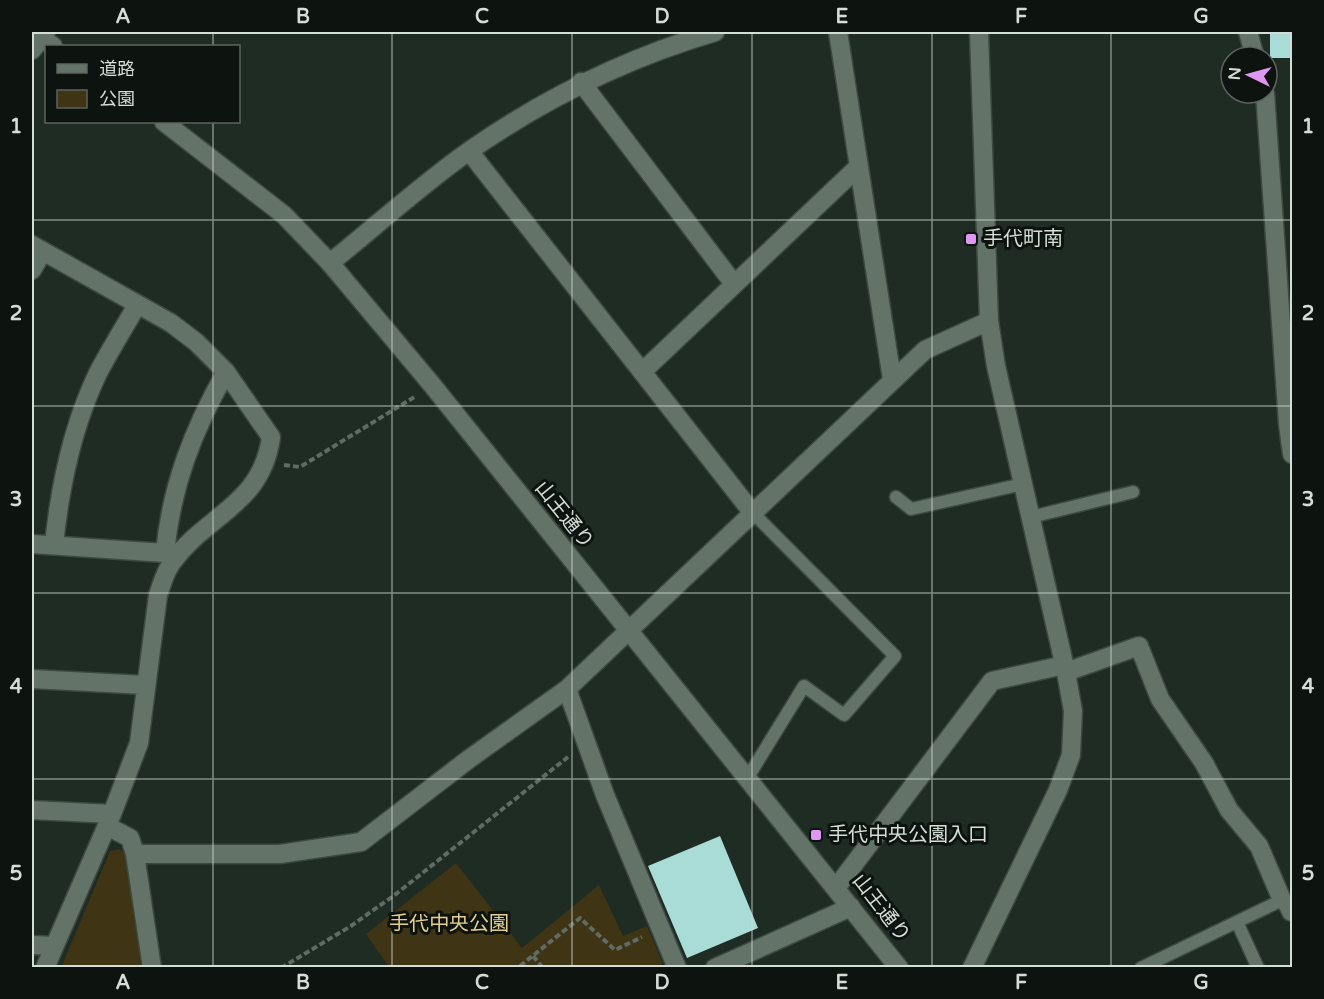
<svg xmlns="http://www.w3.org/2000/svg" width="1324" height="999" font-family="'Varela Round','Noto Sans JP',sans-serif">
<rect width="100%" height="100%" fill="#1e2c23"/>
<path fill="#3f3414" d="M120 849 126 855 142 967 61 968 110 851Z
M456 863 522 948 599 885 623 936 647 926 663 964 656 968 389 967 366 934Z"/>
<path fill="#a9dcd7" d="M1270 32H1292V58H1270Z
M720 836 758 928 687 958 648 866Z"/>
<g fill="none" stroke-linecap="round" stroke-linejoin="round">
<g stroke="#3d4841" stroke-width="15">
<path id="service" d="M896 497 911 509 1023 484
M1031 517 1133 492
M748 777 804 686 844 715 895 656 752 512
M1237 922 1258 968
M1141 968 1282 900 1289 914 1292 915"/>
</g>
<g stroke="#3d4841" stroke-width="21">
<path id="minor" d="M838 32 892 379
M1248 32 1255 57
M32 50 46 32
M581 82 734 284
M1265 93 1288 424 1292 454
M469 151 752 512
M32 245 171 323 196 342 226 372 271 437C262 504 208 514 173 561 165 571 162 584 158 595L139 743 112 814 45 968
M330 263C376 226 421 185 469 151 545 98 627 58 715 32
M32 270 43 251
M642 372 857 168
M32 544 165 553 173 561
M54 545C60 485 72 427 98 373 110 350 124 328 137 305
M165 553C171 487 193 430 226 372
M1066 672 1139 646 1160 699 1204 763 1229 810 1259 846 1282 900
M32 679 145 685
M567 689 605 795 677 968
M32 810 112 814
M107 826 130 838 135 854 152 968
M135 854H280L361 842 469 759 567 689 925 350 989 321
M836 888 992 681 1064 665
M32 945 54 946
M715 968 851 907"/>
</g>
<g stroke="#3d4841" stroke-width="21">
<path id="tertiary" d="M32 32 53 46
M164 122 284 215 330 263 433 386 899 968
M972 968 1058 790 1071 755 1073 711 1066 672 996 366 989 321 979 32"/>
</g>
<path stroke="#5f6b63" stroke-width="4" stroke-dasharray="6 3" stroke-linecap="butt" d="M284 465 300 467 416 396
M533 956 543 968
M520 966 580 918 615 950 642 937
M281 968 351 926 396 894 568 757"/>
<use href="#service" stroke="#637368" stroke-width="12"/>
<use href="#minor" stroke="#637368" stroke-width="18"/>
<use href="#tertiary" stroke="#637368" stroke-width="18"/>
</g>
<path fill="none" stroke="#d5ddd7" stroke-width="1.5" stroke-opacity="0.55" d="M213 32V46M392 32V968M572 32V968M752 32V968M932 32V968M1111 32V968M213 122V968M32 220H1292M32 406H1292M32 593H1292M32 779H1292"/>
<g fill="#de98f2" stroke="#0d130f" stroke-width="2">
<rect x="965" y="233" width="12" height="12" rx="3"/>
<rect x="810" y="829" width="12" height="12" rx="3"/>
</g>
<g text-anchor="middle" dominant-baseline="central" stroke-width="6" stroke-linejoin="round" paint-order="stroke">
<g font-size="20" fill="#d5ddd7" stroke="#0d130f" text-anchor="start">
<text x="983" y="239">手代町南</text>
<text x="828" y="835">手代中央公園入口</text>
</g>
<g font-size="20" fill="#d5ddd7" stroke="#0d130f">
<text transform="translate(564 515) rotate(51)">山王通り</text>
<text transform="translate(881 908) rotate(52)">山王通り</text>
</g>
<g font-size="20" fill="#e4cd8f" stroke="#0d130f">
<text x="449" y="924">手代中央公園</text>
</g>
</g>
<rect width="1324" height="999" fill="none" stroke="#0d130f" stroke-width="66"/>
<rect x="45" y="45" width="195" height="78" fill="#0d130f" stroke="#5d645f" stroke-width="1.5"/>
<rect x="57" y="64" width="30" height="9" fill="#637368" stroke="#5d645f" stroke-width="1.5"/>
<text x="99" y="75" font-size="18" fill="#d5ddd7">道路</text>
<rect x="57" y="90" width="30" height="18" fill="#3f3414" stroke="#5d645f" stroke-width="1.5"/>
<text x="99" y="105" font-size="18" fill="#d5ddd7">公園</text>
<g transform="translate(1249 75) rotate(275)"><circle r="28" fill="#0d130f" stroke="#5d645f" stroke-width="1.5"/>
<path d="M0-4.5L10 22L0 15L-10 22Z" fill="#de98f2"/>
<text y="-9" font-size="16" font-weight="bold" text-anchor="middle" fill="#d5ddd7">N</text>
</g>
<rect x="33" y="33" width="1258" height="933" fill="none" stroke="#d5ddd7" stroke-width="2"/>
<g font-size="20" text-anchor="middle" font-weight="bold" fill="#d5ddd7">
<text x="123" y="23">A</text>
<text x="303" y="23">B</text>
<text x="482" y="23">C</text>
<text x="662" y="23">D</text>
<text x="842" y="23">E</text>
<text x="1021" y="23">F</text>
<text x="1201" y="23">G</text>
<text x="16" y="133">1</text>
<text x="1308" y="133">1</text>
<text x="16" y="320">2</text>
<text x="1308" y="320">2</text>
<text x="16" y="506">3</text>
<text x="1308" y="506">3</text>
<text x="16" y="693">4</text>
<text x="1308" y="693">4</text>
<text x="16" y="880">5</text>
<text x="1308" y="880">5</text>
<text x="123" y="989">A</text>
<text x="303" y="989">B</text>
<text x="482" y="989">C</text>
<text x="662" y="989">D</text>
<text x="842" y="989">E</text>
<text x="1021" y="989">F</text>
<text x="1201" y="989">G</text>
</g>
</svg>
